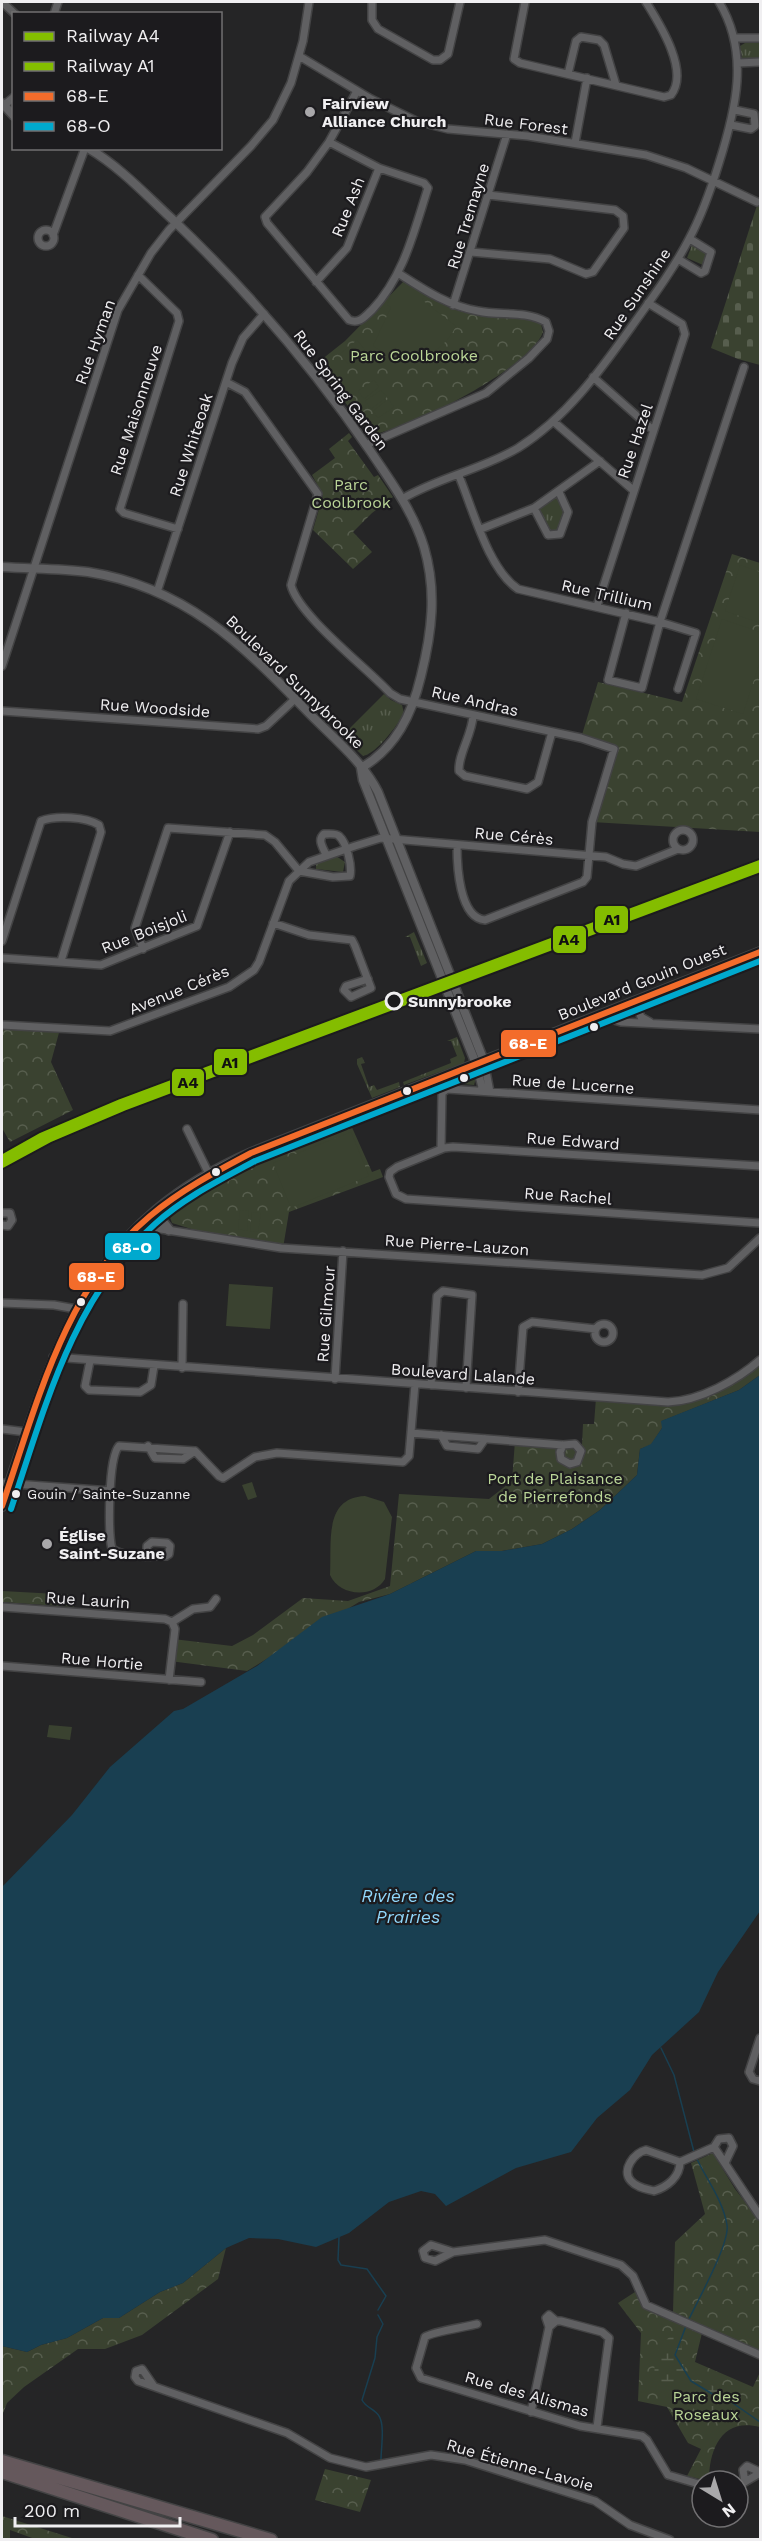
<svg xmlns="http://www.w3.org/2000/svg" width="762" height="2541" font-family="'Work Sans',sans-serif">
<defs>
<pattern id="grass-tufts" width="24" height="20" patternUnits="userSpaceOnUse" patternTransform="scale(1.5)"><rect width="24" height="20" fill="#3a4230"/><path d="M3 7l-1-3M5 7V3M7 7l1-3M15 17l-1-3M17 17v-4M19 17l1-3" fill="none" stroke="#575e4e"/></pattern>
<pattern id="forest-crowns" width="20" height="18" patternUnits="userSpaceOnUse" patternTransform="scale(1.5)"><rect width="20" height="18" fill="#3a4230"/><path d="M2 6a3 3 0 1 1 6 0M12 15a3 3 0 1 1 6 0" fill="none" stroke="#575e4e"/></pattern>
<pattern id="wetland-marsh" width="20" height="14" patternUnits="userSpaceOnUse" patternTransform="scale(1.5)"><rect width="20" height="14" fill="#3a4230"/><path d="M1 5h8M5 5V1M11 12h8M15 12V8" fill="none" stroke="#575e4e"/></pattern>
<pattern id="cemetery-stones" width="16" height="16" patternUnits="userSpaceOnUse" patternTransform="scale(1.5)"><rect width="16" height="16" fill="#3a4230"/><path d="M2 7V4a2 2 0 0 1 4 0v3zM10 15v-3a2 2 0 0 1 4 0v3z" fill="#575e4e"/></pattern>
</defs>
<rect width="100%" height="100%" fill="#252526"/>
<path fill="url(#grass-tufts)" d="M745 43H760V58H742L740 46Z
M692 245 706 252 703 265 687 258Z
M558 496 565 512 558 530 553 533 537 509Z
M384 694 391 700 402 705 404 713C398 725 376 754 363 756L342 736Z
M336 856 345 862 343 872 316 869V863Z
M414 932 427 963 421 966 410 937H405Z
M457 1037 465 1058 464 1063 404 1085 403 1082 451 1063 450 1059 457 1056 451 1041H447Z
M362 1057 365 1063 361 1064 369 1087 374 1085 377 1090 399 1082 400 1087 372 1098 357 1064V1059Z
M470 1074 476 1078 474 1085 451 1083Z"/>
<path fill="url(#forest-crowns)" d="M404 281C422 287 436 303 453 309 482 320 514 312 541 324L543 332C530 369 407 430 370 435L316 364 345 341Z
M349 433 352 437 348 441 374 477 378 475 393 497 372 513 353 532 372 552 353 569 313 530 323 495 312 475 335 458 329 449Z
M732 554 760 563V832L592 822 614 749 581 738 598 682 682 702Z
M2 1025 60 1029 51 1062 73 1110 10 1142 2 1128Z
M350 1123 372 1172 380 1169 383 1177 289 1212 283 1248 214 1236 172 1223 169 1214 173 1209 205 1186 232 1171Z
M760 1362V1375L739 1390 662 1421V1428L651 1445 640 1449 637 1475 600 1510 572 1529 542 1544 502 1551H476L390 1594 359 1602 247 1671 170 1661 173 1639 232 1646 253 1635 303 1598 348 1601 390 1586 399 1494 489 1499 512 1481 515 1441 582 1445 583 1424H594L596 1398 689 1402Z
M2 1591 75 1595 74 1607 2 1602Z
M713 2153 735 2189 760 2221V2351L673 2312 675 2242 705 2214 691 2163Z
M226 2248 218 2279 142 2335 105 2349H78L24 2387 7 2403 2 2416V2346L27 2352 41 2345 67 2338 103 2318H119L160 2292 183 2283Z
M635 2292 646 2309 702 2333 695 2362 753 2387 760 2372V2427C722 2417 709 2449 709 2481L687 2476 701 2449 688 2443 667 2407 638 2401 641 2333 618 2303Z
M325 2469 371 2480 360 2512 315 2500Z
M2 2516 75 2539H35L10 2530V2539H2Z"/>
<path fill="url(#wetland-marsh)" d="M677 2333C686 2346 678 2370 695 2381 698 2382 701 2382 704 2383 717 2386 728 2393 736 2404 728 2413 719 2421 707 2423L694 2409V2402L688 2397 695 2386 682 2381 666 2389 659 2387C649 2367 656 2342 677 2333Z"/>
<path fill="url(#cemetery-stones)" d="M760 196V365L738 359 711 348Z"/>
<path fill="#3a4230" d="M405 283 425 295 422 300 456 326C440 360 403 367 373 346L391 307 387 305C391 296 396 286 405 283Z
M357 340 365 350 348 364 340 354Z
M374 380 379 387 364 399 358 391Z
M381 390 387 397 371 409 365 401Z
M388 399 394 407 378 418 373 411Z
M740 565 760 572V623L725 611Z
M722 619 760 632V661L743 714 696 699Z
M351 1132 369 1176 291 1208 273 1163Z
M240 1210 249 1211 247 1231 238 1229Z
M252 1212 261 1213 258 1232 250 1231Z
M229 1284 273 1287 270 1329 226 1326Z
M566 1483a8 8 0 1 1 16 0a8 8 0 1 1-16 0Z
M252 1482 257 1497 248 1500 242 1485Z
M365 1496 384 1502 392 1517 385 1579C373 1599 339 1596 330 1575 332 1543 323 1498 365 1496Z
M49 1725 72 1727 70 1740 47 1737Z"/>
<path fill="#193f51" d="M760 1375V1911L718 1972 699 2012 652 2055 630 2090 597 2118 571 2152 516 2168 446 2206 435 2194 421 2191 389 2202 349 2233 316 2247 278 2239 249 2238 226 2248 183 2283 160 2292 119 2318H103L67 2338 41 2345 27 2352 2 2346V1887L72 1815 110 1767 174 1711 183 1709 257 1666 322 1617 390 1594 476 1551H502L542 1544 572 1529 600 1510 637 1475 640 1449 651 1444 662 1428 661 1421 739 1390Z"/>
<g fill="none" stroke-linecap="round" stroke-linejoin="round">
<path stroke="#193f51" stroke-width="1.5" d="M661 2048 674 2075 694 2152
M339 2237 338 2260 341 2265 367 2269 386 2296 378 2310
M378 2315 383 2324 377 2337 375 2358 362 2400C366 2408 375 2409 379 2416 385 2425 381 2449 381 2460
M689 2319C698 2300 730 2243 727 2225 723 2200 706 2179 696 2157
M686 2326 675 2355 691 2381 714 2395 727 2399 760 2422"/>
<g stroke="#434344" stroke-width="10">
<path id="minor" d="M2 2 15 14
M372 2V20L378 29 433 60H440L448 54 460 2
M525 2 514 59 520 63 664 97 671 95C690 71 659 23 646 2
M54 14 58 2
M734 38H760
M299 56 371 99 416 121 448 129 528 136 646 155 686 168 757 202
M738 63 760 62
M568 74 576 41 581 37 599 40 604 45 616 85
M2 107 14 97
M731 125 751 129 755 126 754 114 735 110
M329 142 379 168 424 183 428 188C414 231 404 276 372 310 364 317 360 324 349 320L267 223 265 217 307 172 329 142 357 91
M575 143 587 78
M38 238a8 8 0 1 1 16 0a8 8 0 1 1-16 0Z
M53 235 85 148
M471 252 550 259 586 274 593 272 624 228 623 216 615 210 488 195
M678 259 701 273 705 271 711 252 690 239
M138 275 177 313 179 321 120 509 124 513 178 529
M316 282 347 248 379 168
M453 305 507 134
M593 377 653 430
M226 382 245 392 318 494 291 585C298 615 366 667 390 693L400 699 581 738 614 749 592 822 587 877 583 882 485 920C459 918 457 865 457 845
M553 421 633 490
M366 445 486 393 529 358 547 339 549 331 546 322C524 310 501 316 478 311 448 306 423 289 398 273
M459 476C473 509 488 569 518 589L660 622 744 367
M559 492 568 512 560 534 548 535 534 508 600 461
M402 499C439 477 481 470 518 448 566 418 600 371 632 326 652 298 673 270 689 239 702 215 711 189 719 163 736 109 750 53 719 2
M481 529 534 508
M157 592 232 363 243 338 264 314
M597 606 685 334 682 324 648 303
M626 613 608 680 642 688 660 622 696 633 678 689
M2 666 118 310 151 253 169 230 251 146 273 120 291 83 303 41 309 2
M2 711 258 729 266 726 295 699
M473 716C472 735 458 754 459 771L465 776 527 789 538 782 552 732
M673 840a10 10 0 1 1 20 0a10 10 0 1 1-20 0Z
M299 871 333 877 350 876C352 866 347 843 339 836 336 833 329 834 324 834 317 840 323 847 326 855
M273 923 309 935 352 940 355 946 371 988 351 997 344 990 346 986 368 979
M2 941 41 821C56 815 86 817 99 825L101 832 61 961
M143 949 135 928 168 828 265 835 275 842 299 871
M2 958 101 965 197 926 230 832
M635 1001 641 1017 650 1022
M609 1012 614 1020 621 1022 760 1029
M2 1025 110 1031 229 987 254 970 259 962 289 881 309 862 355 846 381 838 606 857 623 864 636 866 678 849
M484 1061 490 1092
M476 1064 483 1091
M187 1129 209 1174
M441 1149 442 1093 447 1089 760 1110
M760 1166 453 1147 444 1148 397 1167 390 1172 389 1177 396 1194 406 1199 760 1223
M2 1213H10L12 1220 8 1226 2 1225
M141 1224 148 1227 281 1248 702 1275 728 1268 760 1238
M2 1303 54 1305 76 1309
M595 1333a9 9 0 1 1 18 0a9 9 0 1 1-18 0Z
M53 1357 668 1402C700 1401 737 1380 760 1360
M90 1361 85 1386 89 1390 140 1392 151 1385 154 1366
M182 1368 183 1304
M335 1379 343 1251
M431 1385 437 1296 443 1291 472 1295 466 1388
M518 1392 523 1327 532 1322 596 1329
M2 1429 26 1432
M411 1433 563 1445 575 1444 581 1451 577 1462 570 1464 561 1459 560 1452 563 1445
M441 1435 447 1446 478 1449 485 1439
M148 1446 155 1458 183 1459 195 1451
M2 1483 111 1491
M147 1555V1546L152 1542 167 1543 170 1546 169 1554 166 1556C149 1556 126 1558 112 1549 108 1533 108 1458 119 1446L195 1451 219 1476 223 1478 255 1457 277 1453 403 1462 409 1456 415 1384
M2 1607 165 1619 172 1622 175 1629 169 1680
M172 1622 193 1609 210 1607 216 1599
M2 1666 201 1682
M760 2038 749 2072 753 2079 760 2081
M714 2147 760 2216
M646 2150 680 2162C680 2177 667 2187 654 2191 647 2189 637 2188 631 2181 621 2170 634 2153 646 2150Z
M680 2162 714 2147 719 2139 729 2138 733 2146 725 2163
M453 2252 431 2245 423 2251 425 2258 435 2261 453 2252 545 2240 621 2265 633 2276 646 2305 760 2355
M477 2324C466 2327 431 2332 425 2337L416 2368 421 2378 580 2426 642 2436 647 2440 668 2475 702 2485
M549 2327 546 2318 549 2315 556 2321
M153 2385 142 2369 136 2371 135 2377 138 2381 287 2433 330 2458 366 2467 431 2455 465 2460 595 2501 630 2525 670 2540
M531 2412 549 2327 556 2321H561L602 2332 609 2338 597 2427
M745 2482 743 2470 747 2466 760 2472
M738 2486 760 2473"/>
</g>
<g stroke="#434344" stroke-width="11">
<path id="tertiary" d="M2 103 14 116
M88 148C120 167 144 193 171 218 246 289 313 367 371 452 391 482 413 511 424 547 437 591 432 632 421 676 412 714 396 748 361 768
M2 567C30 569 59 568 88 572 184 587 241 643 306 710 330 735 362 760 378 792L484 1061
M361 768 363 780 476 1064"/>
</g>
<g stroke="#434344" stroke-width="12">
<path id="secondary" d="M161 1207 162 1221 169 1230
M2 1506C57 1348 82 1227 251 1153L760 952"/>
</g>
<g stroke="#434344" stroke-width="15">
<path id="motorway" d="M2 2461 271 2540
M2 2472 212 2540"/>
</g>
<use href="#minor" stroke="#606062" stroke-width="7"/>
<use href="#tertiary" stroke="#606062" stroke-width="8"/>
<use href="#secondary" stroke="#606062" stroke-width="9"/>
<use href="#motorway" stroke="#65585c" stroke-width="12"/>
<g stroke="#1c1b1e" stroke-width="10">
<path id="bus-1" d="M2 1506C36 1407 65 1286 150 1216 181 1190 215 1172 251 1153L760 952"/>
</g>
<g stroke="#1c1b1e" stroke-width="10">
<path id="bus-2" d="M11 1509C44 1410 73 1296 155 1224 185 1197 220 1180 255 1161L760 961"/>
</g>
<use href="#bus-1" stroke="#f36c2b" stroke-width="6"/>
<use href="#bus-2" stroke="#00a9ce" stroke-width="6"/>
<g stroke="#1c1b1e" stroke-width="12">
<path id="rail-1" d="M2 1164 50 1138 123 1107 760 868"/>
</g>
<g stroke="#1c1b1e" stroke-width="12">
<path id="rail-2" d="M2 1159 41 1137 121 1103 760 864"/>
</g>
<use href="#rail-1" stroke="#84bd00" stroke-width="8"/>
<use href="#rail-2" stroke="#84bd00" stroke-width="8"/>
</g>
<g fill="#a9a8aa" stroke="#1c1b1e" stroke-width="2">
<circle cx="310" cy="112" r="6"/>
<circle cx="47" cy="1544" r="6"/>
</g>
<circle fill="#1c1b1e" stroke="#f0eff1" stroke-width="3" cx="394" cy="1001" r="8"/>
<g fill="#f0eff1" stroke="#1c1b1e" stroke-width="2">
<circle cx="594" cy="1027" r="5"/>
<circle cx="464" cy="1078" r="5"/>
<circle cx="407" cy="1091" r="5"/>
<circle cx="216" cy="1172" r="5"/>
<circle cx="81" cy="1302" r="5"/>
<circle cx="16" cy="1494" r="5"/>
</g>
<g text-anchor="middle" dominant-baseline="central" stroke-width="4.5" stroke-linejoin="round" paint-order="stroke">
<g font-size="14" fill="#f0eff1" stroke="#1c1b1e" text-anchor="start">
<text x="27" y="1494">Gouin / Sainte-Suzanne</text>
</g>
<g font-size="16" font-weight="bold" fill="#f0eff1" stroke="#1c1b1e" text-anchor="start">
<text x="322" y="103">Fairview<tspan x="322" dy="18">Alliance Church</tspan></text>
<text x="59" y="1535">Église<tspan x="59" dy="18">Saint-Suzane</tspan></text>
</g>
<g font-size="16" fill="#f0eff1" stroke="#1c1b1e">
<text transform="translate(526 124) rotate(7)">Rue Forest</text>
<text transform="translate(348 207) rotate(-68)">Rue Ash</text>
<text transform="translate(468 216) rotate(-73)">Rue Tremayne</text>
<text transform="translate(637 294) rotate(-56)">Rue Sunshine</text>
<text transform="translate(95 342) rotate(-70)">Rue Hyman</text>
<text transform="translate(341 390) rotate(53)">Rue Spring Garden</text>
<text transform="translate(136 410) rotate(-72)">Rue Maisonneuve</text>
<text transform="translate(635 441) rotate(-71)">Rue Hazel</text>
<text transform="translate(191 445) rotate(-72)">Rue Whiteoak</text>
<text transform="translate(607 595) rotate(13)">Rue Trillium</text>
<text transform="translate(295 682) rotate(44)">Boulevard Sunnybrooke</text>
<text transform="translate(475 701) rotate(13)">Rue Andras</text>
<text transform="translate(155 708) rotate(4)">Rue Woodside</text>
<text transform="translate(514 836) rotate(5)">Rue Cérès</text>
<text transform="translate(144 932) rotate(-22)">Rue Boisjoli</text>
<text transform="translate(642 982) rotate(-22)">Boulevard Gouin Ouest</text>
<text transform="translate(179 990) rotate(-22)">Avenue Cérès</text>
<text transform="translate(573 1084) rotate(4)">Rue de Lucerne</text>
<text transform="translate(573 1141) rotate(4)">Rue Edward</text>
<text transform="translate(568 1196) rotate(4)">Rue Rachel</text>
<text transform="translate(457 1245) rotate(4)">Rue Pierre-Lauzon</text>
<text transform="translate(326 1314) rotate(-86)">Rue Gilmour</text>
<text transform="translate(463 1374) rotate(4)">Boulevard Lalande</text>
<text transform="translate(88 1600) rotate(4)">Rue Laurin</text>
<text transform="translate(102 1661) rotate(5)">Rue Hortie</text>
<text transform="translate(527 2394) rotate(16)">Rue des Alismas</text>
<text transform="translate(520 2465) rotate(16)">Rue Étienne-Lavoie</text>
</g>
<g font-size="16" fill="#bad597" stroke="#1c1b1e">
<text x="414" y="355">Parc Coolbrooke</text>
<text x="351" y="484">Parc<tspan x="351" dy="18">Coolbrook</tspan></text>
<text x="555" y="1478">Port de Plaisance<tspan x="555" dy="18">de Pierrefonds</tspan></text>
<text x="706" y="2396">Parc des<tspan x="706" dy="18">Roseaux</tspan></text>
</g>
<g font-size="16" font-weight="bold" fill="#f0eff1" stroke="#1c1b1e" text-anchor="start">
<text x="408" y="1001">Sunnybrooke</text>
</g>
<g font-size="18" font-style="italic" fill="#90d7fb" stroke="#1c1b1e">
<text x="408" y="1895">Rivière des<tspan x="408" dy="21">Prairies</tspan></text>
</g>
</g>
<g stroke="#1c1b1e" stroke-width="2">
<rect x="594" y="905" width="35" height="29" rx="6" fill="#84bd00"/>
<rect x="552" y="925" width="35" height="29" rx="6" fill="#84bd00"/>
<rect x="500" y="1029" width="57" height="29" rx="6" fill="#f36c2b"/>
<rect x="213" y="1048" width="35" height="28" rx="6" fill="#84bd00"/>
<rect x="171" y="1068" width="34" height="29" rx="6" fill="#84bd00"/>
<rect x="104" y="1232" width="57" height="29" rx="6" fill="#00a9ce"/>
<rect x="68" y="1262" width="57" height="29" rx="6" fill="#f36c2b"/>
</g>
<g font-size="16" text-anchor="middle" font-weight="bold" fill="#fff">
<text x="528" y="1049">68-E</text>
<text x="132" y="1253">68-O</text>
<text x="96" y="1282">68-E</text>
</g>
<g font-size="16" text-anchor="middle" font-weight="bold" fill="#111">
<text x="612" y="925">A1</text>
<text x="569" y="945">A4</text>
<text x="230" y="1068">A1</text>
<text x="188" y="1088">A4</text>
</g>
<rect width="762" height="2541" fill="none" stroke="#f0eff1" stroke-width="6"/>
<rect x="12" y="12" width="210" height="138" fill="#1c1b1e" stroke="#717072" stroke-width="1.5"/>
<rect x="24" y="32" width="30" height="9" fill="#84bd00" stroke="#717072" stroke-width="1.5"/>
<text x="66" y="42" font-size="18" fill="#f0eff1">Railway A4</text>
<rect x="24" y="62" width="30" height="9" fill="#84bd00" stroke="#717072" stroke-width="1.5"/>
<text x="66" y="72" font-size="18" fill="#f0eff1">Railway A1</text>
<rect x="24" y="92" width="30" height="9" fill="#f36c2b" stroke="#717072" stroke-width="1.5"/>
<text x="66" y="102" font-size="18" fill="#f0eff1">68-E</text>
<rect x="24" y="122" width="30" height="9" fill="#00a9ce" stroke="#717072" stroke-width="1.5"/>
<text x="66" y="132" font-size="18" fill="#f0eff1">68-O</text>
<g transform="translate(720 2499) rotate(142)"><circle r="28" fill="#1c1b1e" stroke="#717072" stroke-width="1.5"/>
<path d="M0-4.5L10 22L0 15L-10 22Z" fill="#a9a8aa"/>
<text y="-9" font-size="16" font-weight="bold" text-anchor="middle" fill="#f0eff1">N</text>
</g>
<path d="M15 2517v9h165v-9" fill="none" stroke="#f0eff1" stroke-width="3"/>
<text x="24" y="2517" font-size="18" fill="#f0eff1" stroke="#1c1b1e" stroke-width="4.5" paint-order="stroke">200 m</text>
</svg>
